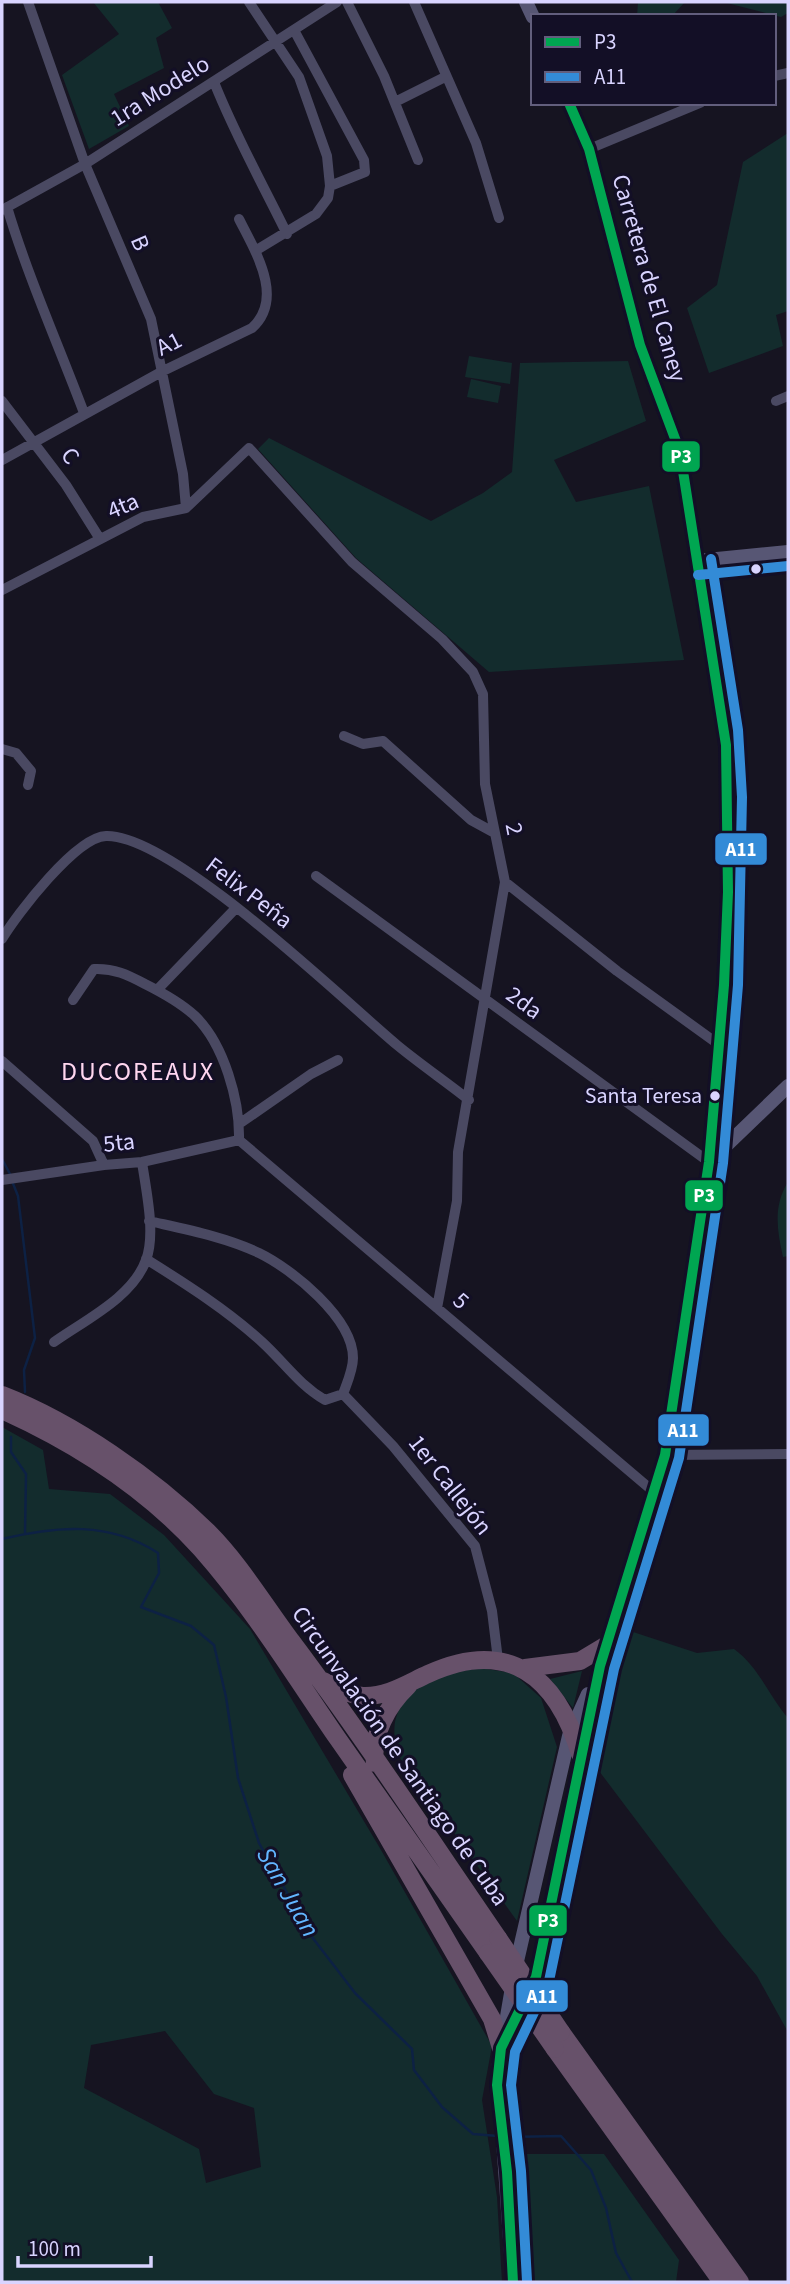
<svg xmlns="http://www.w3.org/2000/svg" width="790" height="2284" font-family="'Source Sans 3',sans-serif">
<rect width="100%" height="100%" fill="#161421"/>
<path fill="#132c2d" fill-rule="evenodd" d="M93 2H158L172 28 156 38 164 68 114 94 129 126 89 149 62 75 119 34Z
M638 2H685L672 16H637Z
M723 2H788V13L781 17Z
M788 133V311L776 315 783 346 709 373 687 308 717 285 743 162Z
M469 356 512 363 510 384 465 377Z
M628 361 646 421 554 460 576 502 649 486 684 660 489 672 356 558 258 449 269 438 431 521 483 493 512 472 520 363Z
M471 379 501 386 498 403 467 397Z
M788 1182V1256L783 1257C777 1230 773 1206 788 1182Z
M2 1427 43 1450 49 1489 110 1494 164 1535 250 1629 381 1850 492 2046 482 2100 497 2197 502 2282H2ZM165 2031 214 2094 254 2108 261 2167 206 2183 199 2149 84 2088 91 2045Z
M624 1629 697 1653 734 1649C759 1667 768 1695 788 1718V2032L757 1976 722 1934 593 1763Z
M480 1668 513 1673 541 1698 557 1747 517 1921 395 1751C395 1741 393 1727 396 1718 407 1679 447 1673 480 1668Z
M582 1671 573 1708 550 1679Z
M524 2154H604L679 2260 676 2282H532Z"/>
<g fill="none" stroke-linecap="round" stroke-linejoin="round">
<path stroke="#0d2144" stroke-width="2.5" d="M2 1159 10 1174
M12 1181 18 1196 35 1338 24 1370 25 1392
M11 1437V1452L26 1474 25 1534
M2 1539C57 1526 109 1521 158 1553L159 1573 141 1607 191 1626 214 1645 226 1697 238 1778 259 1843 312 1937 355 1993 412 2049 414 2070 442 2107 473 2134 498 2136
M508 2137 561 2136 591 2170 606 2208 616 2253 632 2282"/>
<path stroke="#4a4962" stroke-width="10" d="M28 2 85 164 151 319 183 474 186 508
M249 2 299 77 327 156 330 186 328 198 316 214 255 251
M347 2 384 76 418 160
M414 2 476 143 499 218
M294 30 364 160 365 172 330 186
M774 76 788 73
M214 82C235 135 262 183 287 234
M395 102 445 77
M589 149 700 103
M7 207C28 277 58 344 84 413
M2 210 85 164 337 2
M2 401 66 485 100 539
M776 401 788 396
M2 460 163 371 252 328C285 298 255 251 239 219
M2 590 143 517 186 508 249 448 352 562 442 639 473 672 483 694 485 784 505 882 458 1152 457 1201 437 1308
M344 736 363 744 383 741 471 820 493 832
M2 749 16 753 31 771 28 785
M316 876 709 1162
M505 882 617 971 718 1044
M2 939C17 914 76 837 106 836 172 834 342 999 397 1045 420 1064 445 1081 469 1100
M157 990 236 908
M73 1000 94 969C114 968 128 975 145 984 161 992 181 1003 195 1016 224 1044 240 1101 239 1140
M2 1061 93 1141 104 1165
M239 1124 311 1074 338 1060
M239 1140 654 1492
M2 1180 104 1165 142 1162 239 1140
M149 1221C184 1229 226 1237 259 1253 292 1269 353 1318 353 1358 353 1370 347 1383 343 1394
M146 1259C186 1284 227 1310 262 1342 284 1362 299 1385 325 1400L343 1394
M54 1342C85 1320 133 1297 146 1260 156 1234 146 1190 142 1162
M343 1394 393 1446 475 1546 492 1611 498 1660
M665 1455 788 1454"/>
<path stroke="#575674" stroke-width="14" d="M526 2 533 17
M697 561 788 552
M709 1162 788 1086
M501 2048 536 1977 600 1666 665 1455 709 1162 724 985 728 901 726 745 680 452 640 345 589 149 569 103
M513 2282 498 2069 515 1970 569 1736 588 1694"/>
<path stroke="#67516a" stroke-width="18" d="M2 1395C74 1423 153 1478 208 1532 240 1564 265 1606 292 1642 364 1738 430 1839 498 1938
M2 1410C75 1443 147 1489 201 1549 253 1608 294 1675 338 1739 388 1811 438 1882 488 1953
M525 1668 580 1661 605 1646
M323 1681C336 1687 348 1695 363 1696 387 1697 408 1683 428 1674 509 1637 557 1677 580 1754
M375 1763C371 1735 388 1705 408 1686
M352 1775 492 2019 501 2048
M561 2032 740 2282
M555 2049 722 2282"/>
<path stroke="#67516a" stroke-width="18" d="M498 1938 561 2032
M488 1953 555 2049"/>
<g stroke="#130f26" stroke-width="16">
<path id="bus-1" d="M513 2282 507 2172 497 2085 501 2048 536 1977 600 1666 665 1455 709 1162 724 985 728 892 726 745 680 452 640 345 589 149 569 103"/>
</g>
<g stroke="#130f26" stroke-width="16">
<path id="bus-2" d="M698 575 788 566
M527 2281 521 2171 511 2085 515 2052 549 1981 614 1669 679 1458 723 1163 738 985 742 797 738 730 711 559"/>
</g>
<use href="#bus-1" stroke="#00a651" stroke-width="10"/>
<use href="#bus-2" stroke="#338bd7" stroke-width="10"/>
</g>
<g fill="#d9d4ff" stroke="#130f26" stroke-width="2.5">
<circle cx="756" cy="569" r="6"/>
<circle cx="715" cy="1096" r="6"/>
</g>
<g text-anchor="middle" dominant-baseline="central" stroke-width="6" stroke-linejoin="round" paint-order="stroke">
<g font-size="22" fill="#d9d4ff" stroke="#130f26" text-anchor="end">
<text x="702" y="1096">Santa Teresa</text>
</g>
<g font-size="24" fill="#d9d4ff" stroke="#130f26">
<text transform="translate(160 91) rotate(-32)">1ra Modelo</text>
<text transform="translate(140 243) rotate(67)">B</text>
<text transform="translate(649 278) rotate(74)">Carretera de El Caney</text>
<text transform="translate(169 344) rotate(-27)">A1</text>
<text transform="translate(70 456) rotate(53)">C</text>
<text transform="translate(123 506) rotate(-23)">4ta</text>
<text transform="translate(514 829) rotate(79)">2</text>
<text transform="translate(249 893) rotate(37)">Felix Peña</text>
<text transform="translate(524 1003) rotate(36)">2da</text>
<text transform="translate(119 1143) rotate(-6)">5ta</text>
<text transform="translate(461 1301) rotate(42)">5</text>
<text transform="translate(450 1485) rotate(52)">1er Callejón</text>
<text transform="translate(400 1756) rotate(55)">Circunvalación de Santiago de Cuba</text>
</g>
<g font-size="26" letter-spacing="2" fill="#ffd6f0" stroke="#130f26">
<text x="138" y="1071">DUCOREAUX</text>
</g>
<g font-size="26" font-style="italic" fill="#62b6ff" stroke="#130f26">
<text transform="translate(288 1892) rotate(60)">San Juan</text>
</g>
</g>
<g stroke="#130f26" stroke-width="2.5">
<rect x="661" y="440" width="40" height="33" rx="7" fill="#00a651"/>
<rect x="714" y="832" width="54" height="34" rx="7" fill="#338bd7"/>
<rect x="684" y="1179" width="40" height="33" rx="7" fill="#00a651"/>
<rect x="657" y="1413" width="53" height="34" rx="7" fill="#338bd7"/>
<rect x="528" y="1904" width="40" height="33" rx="7" fill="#00a651"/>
<rect x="515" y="1979" width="54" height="34" rx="7" fill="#338bd7"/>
</g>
<g font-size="19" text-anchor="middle" font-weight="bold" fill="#fff">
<text x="681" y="463">P3</text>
<text x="741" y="856">A11</text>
<text x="704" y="1202">P3</text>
<text x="683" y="1437">A11</text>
<text x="548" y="1927">P3</text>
<text x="542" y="2003">A11</text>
</g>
<rect width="790" height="2284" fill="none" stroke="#d9d4ff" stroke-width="7"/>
<rect x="531" y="14" width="245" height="91" fill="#130f26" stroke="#625e7d" stroke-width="2"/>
<rect x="545" y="37" width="35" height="10" fill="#00a651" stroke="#625e7d" stroke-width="2"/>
<text x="594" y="49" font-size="21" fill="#d9d4ff">P3</text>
<rect x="545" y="72" width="35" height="10" fill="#338bd7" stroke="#625e7d" stroke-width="2"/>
<text x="594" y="84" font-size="21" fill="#d9d4ff">A11</text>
<path d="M18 2256v10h133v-10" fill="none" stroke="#d9d4ff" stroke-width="3.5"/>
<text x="28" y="2256" font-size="21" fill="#d9d4ff" stroke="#130f26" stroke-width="5" paint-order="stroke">100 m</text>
</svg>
